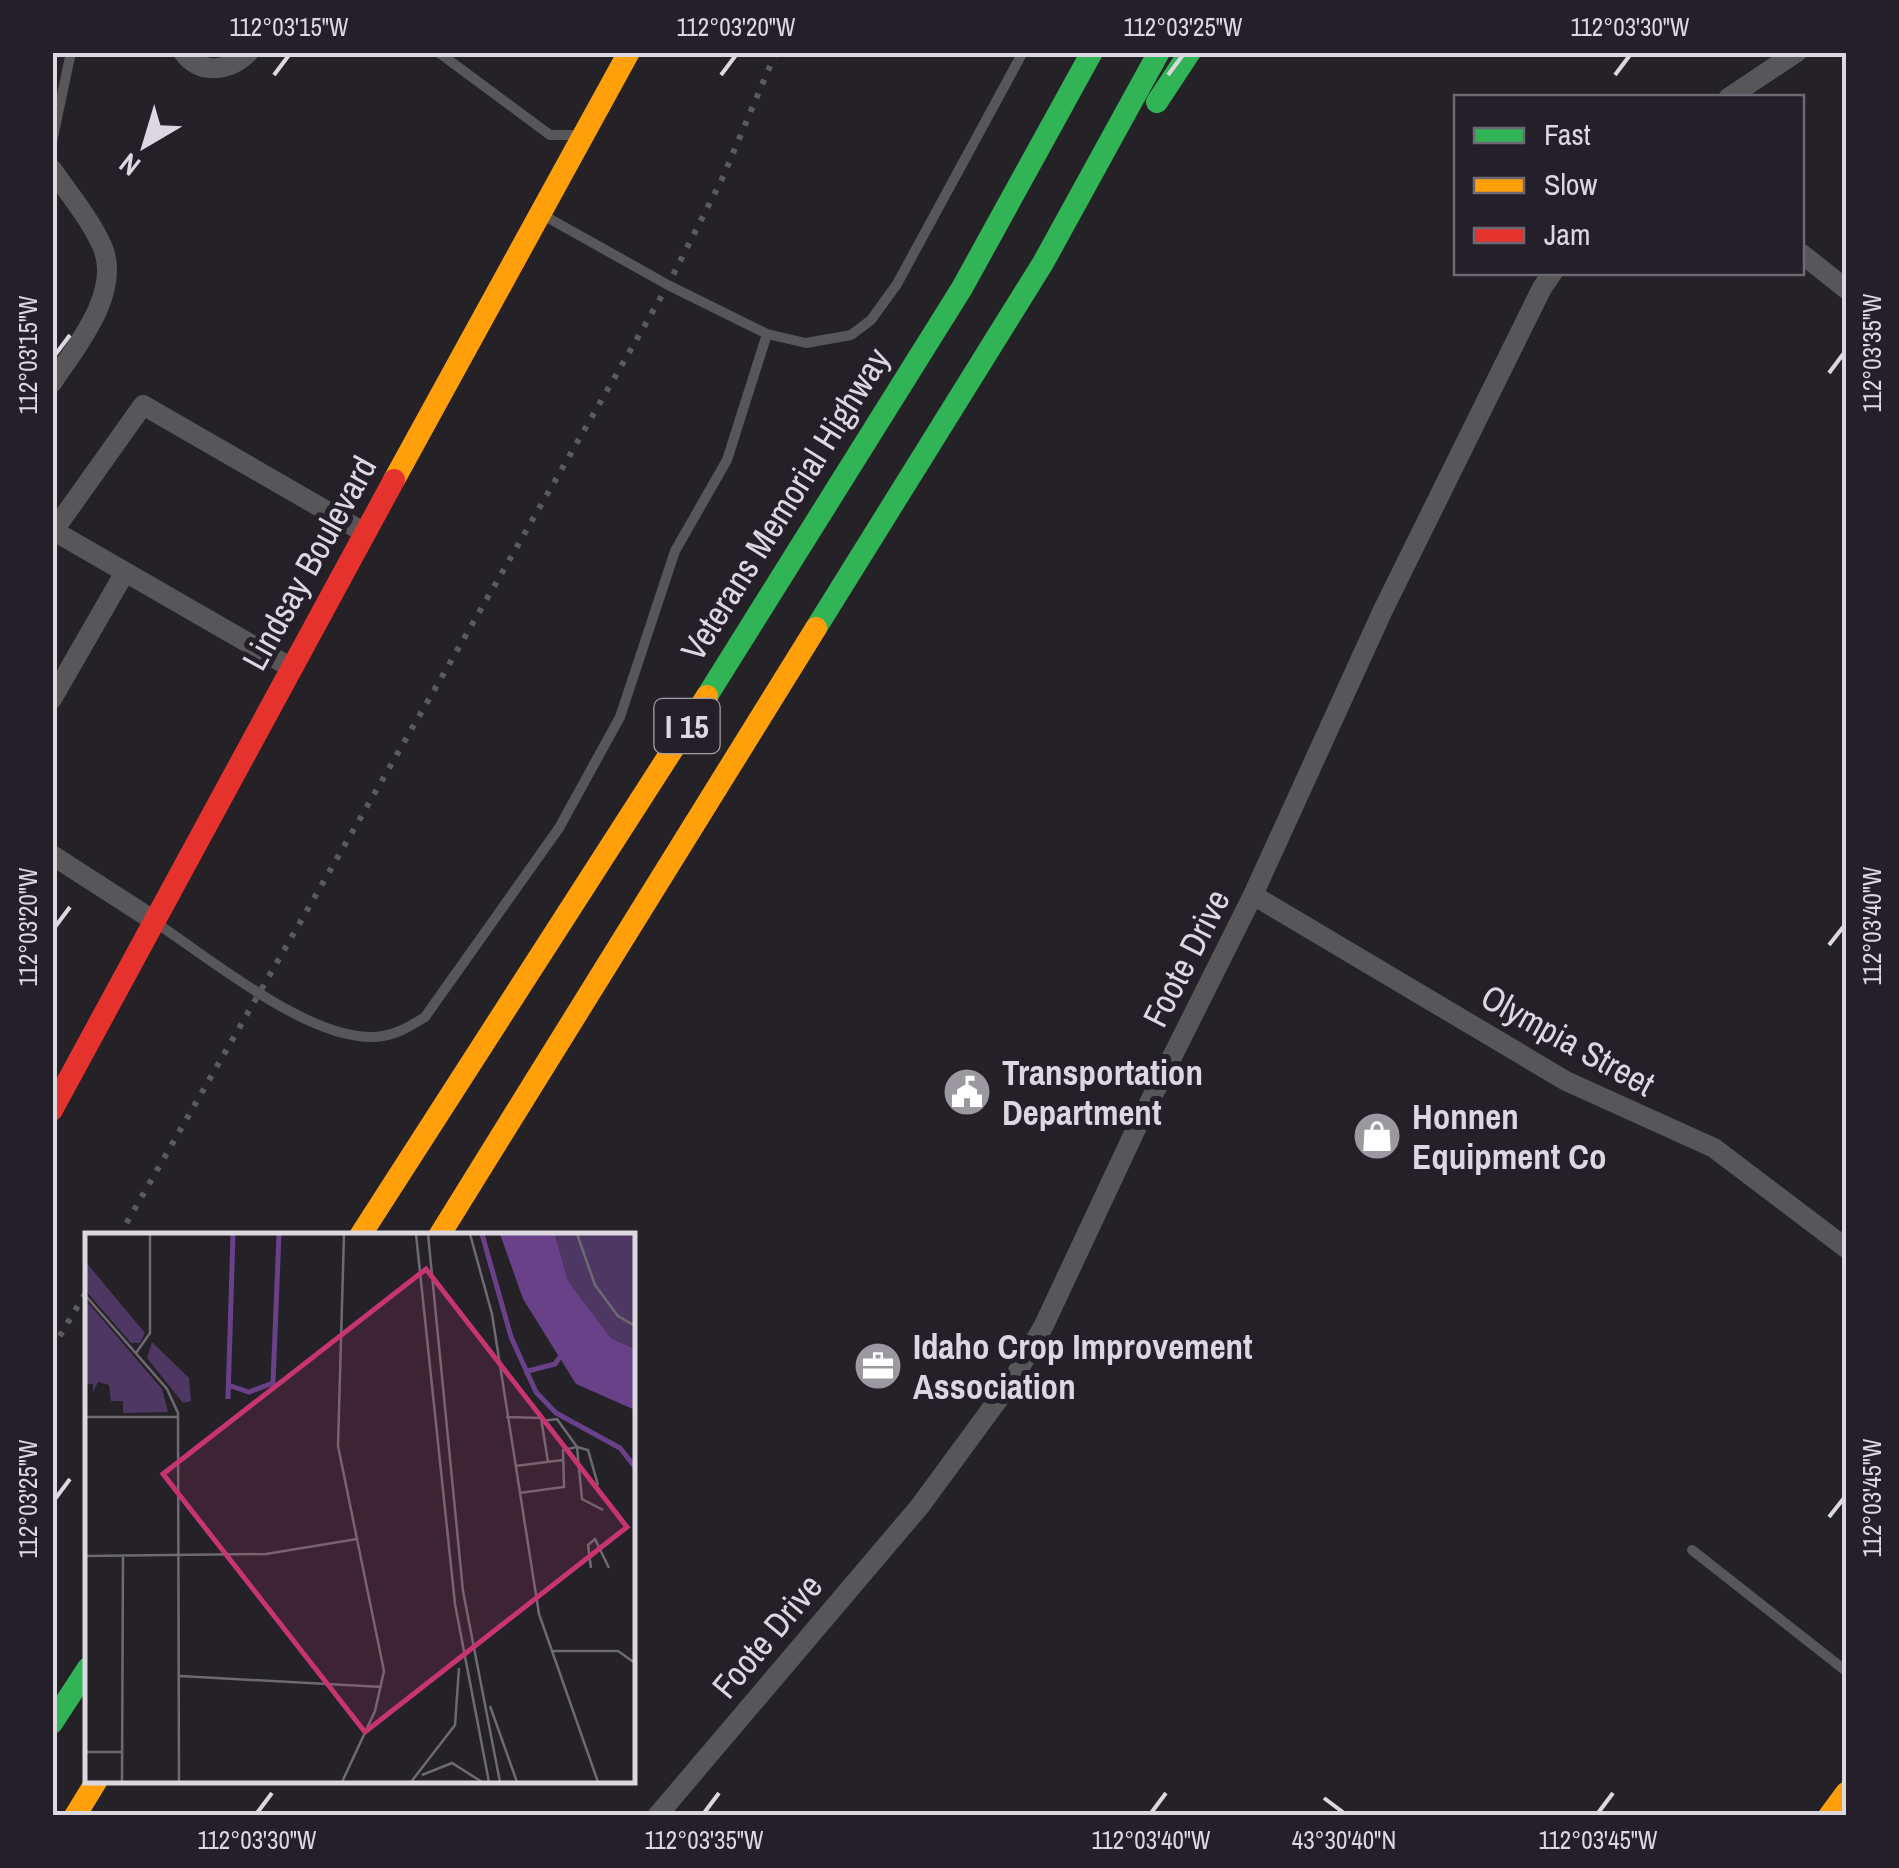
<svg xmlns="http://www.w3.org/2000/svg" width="1899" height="1868" font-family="'Archivo Narrow',sans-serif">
<rect width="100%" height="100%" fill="#242127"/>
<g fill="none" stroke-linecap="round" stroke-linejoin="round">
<path stroke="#575658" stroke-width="10" d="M438 52 550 135H580
M52 142 71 52
M543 215 668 285 767 334 806 343 851 335 871 320 897 284 1023 52
M156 923C211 959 308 1040 375 1037 394 1036 409 1027 425 1017L559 828 620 717 675 551 727 460 767 334
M1692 1550 1846 1671"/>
<path stroke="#575658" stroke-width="20" d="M183 52C200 76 230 71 249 52
M1728 98 1797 52
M52 169C69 194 91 220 103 248 121 294 75 348 52 383
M1802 254 1846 289
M54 531 290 667
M52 533 143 405 365 533
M52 699 125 572
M52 855 156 922
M1253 895 1566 1081 1714 1148 1846 1248
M657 1816 920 1506 1014 1378 1044 1325 1135 1131 1253 895 1383 610 1542 288 1553 272"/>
<path stroke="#30b455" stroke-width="22" d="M1157 102 1190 52
M816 628 1043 263 1159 52
M707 696 962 288 1092 52
M52 1723 88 1668"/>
<path stroke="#ff9f0a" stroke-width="22" d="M394 480 629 52
M360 1236 707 696
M439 1236 816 628
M75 1816 97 1780
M1829 1816 1846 1793"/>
<path stroke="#e5322d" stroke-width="22" d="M52 1110 394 480"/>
<path stroke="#5b5a5d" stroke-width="6" stroke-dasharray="5 10" stroke-linecap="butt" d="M119 1236 668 285 722 179 776 52
M52 1349 88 1289"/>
</g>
<path fill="none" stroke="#dbd8df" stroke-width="4" d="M274 75 289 55M721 75 736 55M1168 75 1183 55M1615 75 1630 55M55 355 70 335M1829 373 1844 353M55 927 70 907M1829 945 1844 926M55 1499 70 1479M1829 1517 1844 1498M1324 1798 1344 1813M257 1813 272 1793M704 1813 719 1793M1151 1813 1166 1793M1598 1813 1613 1793"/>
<defs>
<g id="civic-disc" transform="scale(2.5)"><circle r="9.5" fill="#9b989f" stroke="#241f29"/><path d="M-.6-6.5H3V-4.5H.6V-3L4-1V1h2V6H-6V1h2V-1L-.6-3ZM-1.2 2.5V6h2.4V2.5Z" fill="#fff"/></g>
<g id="shop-disc" transform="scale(2.5)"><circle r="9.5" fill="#9b989f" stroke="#241f29"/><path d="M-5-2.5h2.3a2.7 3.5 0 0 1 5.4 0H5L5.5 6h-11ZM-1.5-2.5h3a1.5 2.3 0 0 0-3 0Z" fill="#fff"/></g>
<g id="office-disc" transform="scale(2.5)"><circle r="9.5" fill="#9b989f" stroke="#241f29"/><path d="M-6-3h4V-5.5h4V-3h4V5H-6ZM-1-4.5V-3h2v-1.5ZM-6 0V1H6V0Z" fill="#fff"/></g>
</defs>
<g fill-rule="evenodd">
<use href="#civic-disc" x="967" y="1092"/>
<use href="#shop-disc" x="1377" y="1136"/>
<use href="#office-disc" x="878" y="1366"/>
</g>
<g text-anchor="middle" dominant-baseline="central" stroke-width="10" stroke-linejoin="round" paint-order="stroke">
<rect fill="#241f29" stroke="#a4a0a8" stroke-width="2.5" x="654.5" y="699" width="65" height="54" rx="8"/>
<g font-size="32" font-weight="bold" fill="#dbd8df">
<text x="687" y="726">I 15</text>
</g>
<g font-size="35" fill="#dbd8df" stroke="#241f29">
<text transform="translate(785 504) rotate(-58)">Veterans Memorial Highway</text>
<text transform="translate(309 563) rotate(-61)">Lindsay Boulevard</text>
<text transform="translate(1186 958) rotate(-63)">Foote Drive</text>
<text transform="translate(1568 1040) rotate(29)">Olympia Street</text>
<text transform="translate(767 1636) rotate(-50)">Foote Drive</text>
</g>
<g font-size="35" font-weight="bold" fill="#dbd8df" stroke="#241f29" text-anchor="start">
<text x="1002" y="1072">Transportation<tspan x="1002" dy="40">Department</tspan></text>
<text x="1412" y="1116">Honnen<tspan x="1412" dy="40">Equipment Co</tspan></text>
<text x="913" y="1346">Idaho Crop Improvement<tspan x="913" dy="40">Association</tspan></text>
</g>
</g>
<g transform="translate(85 1233)">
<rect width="550" height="550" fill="#242127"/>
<path d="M470 1H550V116L526 105 483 48ZM0 28 60 100 55 110H46L0 57ZM0 66 77 156 83 179 38 180V168H26L24 152 13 149 8 159V151H0ZM67 109 104 145 106 168 98 170 62 125Z" fill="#4e3762"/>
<path d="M415 1H470L483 48 526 105 550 116V177L491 151 438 66Z" fill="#684189"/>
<path fill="none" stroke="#684189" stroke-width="5" d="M397 1 426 104 451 159 471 180 535 215 550 234M439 139 470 131 477 121M143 152 164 159 188 150 194 1M143 166 148 1"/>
<path fill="none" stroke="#6d6a71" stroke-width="2.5" d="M331 1 370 371 404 549M343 1 378 358 415 549M385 1 407 81 454 381 513 549M492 1 510 52 533 83 550 93M0 62 82 156 93 180 94 549M51 120 65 100V1M0 184H93M421 184 456 185 463 229M430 233 478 227M513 252 503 217 492 214 497 266 518 277M434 260 479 254 478 217 492 214 472 186 457 188M0 323 181 321 272 306M506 335 503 312 510 306 524 335M466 418H533L550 430M95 443 297 454M405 473 432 549M0 519H38M337 542 367 530 397 549M37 549 38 322M257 549 290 478 299 438 253 213 259 1M326 549 370 492 374 435"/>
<path fill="#c6356f" fill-opacity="0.15" stroke="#c6356f" stroke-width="5" d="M341 36 542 294 280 499 78 241Z"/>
<rect width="550" height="550" fill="none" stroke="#dbd8df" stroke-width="5"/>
</g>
<rect width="1899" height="1868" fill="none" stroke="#241f29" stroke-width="110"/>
<rect x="1454" y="95" width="350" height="180" fill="#241f29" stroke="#6d6972" stroke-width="2.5"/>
<rect x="1474" y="128" width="50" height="15" fill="#30b455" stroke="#6d6972" stroke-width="2.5"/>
<text x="1544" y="145" font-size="30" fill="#dbd8df">Fast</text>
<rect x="1474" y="178" width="50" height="15" fill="#ff9f0a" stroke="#6d6972" stroke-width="2.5"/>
<text x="1544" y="195" font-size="30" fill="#dbd8df">Slow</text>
<rect x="1474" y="228" width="50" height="15" fill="#e5322d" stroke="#6d6972" stroke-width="2.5"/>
<text x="1544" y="245" font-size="30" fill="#dbd8df">Jam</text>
<g transform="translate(145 145) rotate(218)" stroke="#241f29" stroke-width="8" paint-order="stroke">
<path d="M0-8L18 38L0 25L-18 38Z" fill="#dbd8df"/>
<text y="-15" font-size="28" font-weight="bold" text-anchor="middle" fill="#dbd8df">N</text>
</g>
<rect x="55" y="55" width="1789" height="1758" fill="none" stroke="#dbd8df" stroke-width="4"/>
<g font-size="25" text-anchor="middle" fill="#dbd8df">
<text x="289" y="36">112°03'15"W</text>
<text x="736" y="36">112°03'20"W</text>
<text x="1183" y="36">112°03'25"W</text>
<text x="1630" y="36">112°03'30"W</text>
<text transform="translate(1872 353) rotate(-90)" y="9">112°03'35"W</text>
<text transform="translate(28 355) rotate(-90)" y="9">112°03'15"W</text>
<text transform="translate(1872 926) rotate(-90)" y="9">112°03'40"W</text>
<text transform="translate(28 927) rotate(-90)" y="9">112°03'20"W</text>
<text transform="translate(1872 1498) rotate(-90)" y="9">112°03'45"W</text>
<text transform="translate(28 1499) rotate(-90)" y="9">112°03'25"W</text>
<text x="257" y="1849">112°03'30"W</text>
<text x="704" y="1849">112°03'35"W</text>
<text x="1151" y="1849">112°03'40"W</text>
<text x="1344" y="1849">43°30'40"N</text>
<text x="1598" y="1849">112°03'45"W</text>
</g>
</svg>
